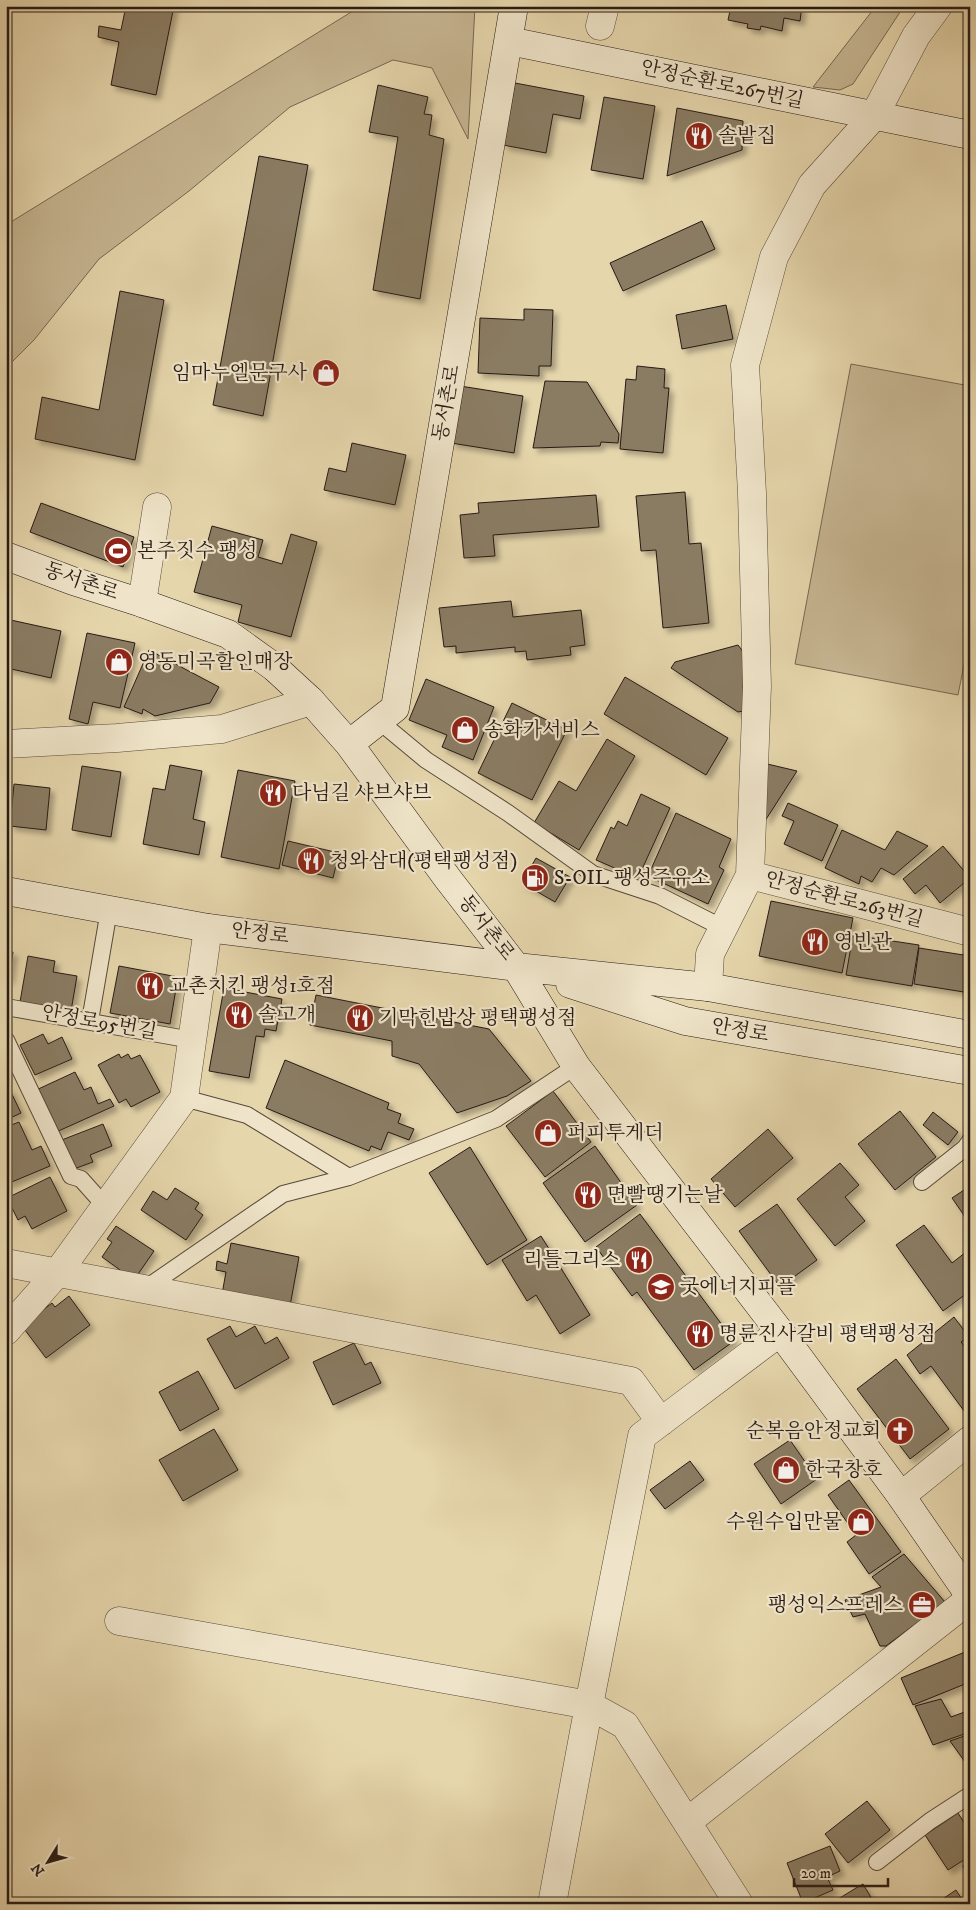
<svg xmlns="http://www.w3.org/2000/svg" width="976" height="1910" font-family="'IM FELL DW Pica','Noto Serif KR',serif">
<defs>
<filter id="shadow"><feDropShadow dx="4.5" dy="4.5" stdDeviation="2.5" flood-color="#0004"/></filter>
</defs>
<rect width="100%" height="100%" fill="#e6d6ac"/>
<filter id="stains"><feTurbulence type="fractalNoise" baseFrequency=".004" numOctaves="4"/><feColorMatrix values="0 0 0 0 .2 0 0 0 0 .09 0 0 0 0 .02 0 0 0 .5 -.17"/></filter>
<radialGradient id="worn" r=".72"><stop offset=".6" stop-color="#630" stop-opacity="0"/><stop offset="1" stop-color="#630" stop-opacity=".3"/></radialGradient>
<path fill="#c6b692" stroke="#766853" d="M361 6H475L468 139 432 68 393 60 290 107 189 191 99 259 34 340 6 368V225Z
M876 6H904L853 84 840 90 813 87Z
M851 364 970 386V634L958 695 795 664Z"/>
<path fill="#8a7c63" stroke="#271a14" filter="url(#shadow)" d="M126 6H174L156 95 111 85 119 42 98 37 99 26 121 30Z
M731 6H802L800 21 784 18 782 31 761 26 760 30 747 28 748 24 728 20Z
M515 83 584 96 580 119 553 114 546 153 503 145Z
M378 85 428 97 424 114 432 115 429 135 444 139 420 299 373 290 398 137 369 132Z
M604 97 655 106 643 179 591 170Z
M677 108 743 121 742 150 667 176Z
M259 156 308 165 263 416 213 405Z
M702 221 715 249 623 291 610 263Z
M120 291 164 300 135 460 35 439 42 397 99 410Z
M726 305 733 339 682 349 676 315Z
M524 309 553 310 551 366H539V376L478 373 480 318 524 320Z
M637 366 665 369 664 388H669L663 453 620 449 626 379 636 380Z
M545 381 587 382 619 434 618 443 601 442 600 446 533 448Z
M460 386 523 396 514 453 451 443Z
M352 443 406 455 395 505 324 490 329 468 346 472Z
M685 492 689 544 701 543 709 623 663 628 656 550 641 551 636 496Z
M596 495 599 527 493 535 495 556 464 558 460 515 479 513 478 503Z
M41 503 134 537 123 567 30 532Z
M212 526 263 540 258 557 282 564 291 534 317 542 291 637 238 622 242 605 194 592Z
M511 601 513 617 581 610 585 645 570 647 571 655 527 660 526 651 515 652V647L456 653V646L444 647 439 608Z
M6 619 61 631 51 678 7 668 6 672Z
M87 633 135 643 120 708 93 702 88 724 69 719Z
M738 645 744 653 743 711 738 712 671 668 675 662Z
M149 650 219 687 210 703 155 716 143 709 142 714 124 707Z
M625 677 728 738 706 775 604 714Z
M426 679 494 707 473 760 442 747 447 735 409 720Z
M512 703 567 730 532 800 478 773Z
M607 739 635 756 579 850 534 823 559 781 576 791Z
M763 763 797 771 765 821Z
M170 765 202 771 193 819 205 822 199 855 143 844 153 788 165 790Z
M82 766 121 772 111 837 72 830Z
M238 770 295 781 279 869 221 857Z
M14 784 50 788 46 830 10 826Z
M6 788 11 789 7 810H6Z
M641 794 670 808 638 878 596 860 611 827 614 829 618 821 627 826Z
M788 803 838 825 822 861 784 844 794 821 782 816Z
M676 813 731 839 719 867 724 870 708 904 648 876Z
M842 830 885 850 897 831 928 846 894 875 881 868 872 882 861 876 859 884 825 868Z
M288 841 339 853 333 878 282 865Z
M943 846 970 878 940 903 926 885 915 894 903 879Z
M536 858 570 877 555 902 522 883Z
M771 901 853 918 842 973 759 956Z
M853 935 919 945 912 986 846 975Z
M919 948 970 956V993L914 984Z
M6 951 13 952 9 980 6 979Z
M28 956 55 961 53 972 77 976 71 1011 20 1002Z
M119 966 178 977 170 1024 110 1013Z
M224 988 282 999 276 1031 265 1029 264 1037 256 1036 249 1078 209 1071Z
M316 995 489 1029 531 1081 507 1096 457 1113 419 1064 392 1056V1041L310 1025Z
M43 1034 48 1044 62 1037 72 1059 35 1075 20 1045Z
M119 1054 121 1058 128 1054 131 1059 140 1055 160 1092 131 1107 126 1099 119 1103 98 1065Z
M285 1060 389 1103 387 1109 401 1114 398 1123 414 1129 409 1140 388 1132 381 1150 371 1146 369 1151 266 1108Z
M75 1072 84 1090 91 1087 98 1104 110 1099 114 1106 54 1133 34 1091Z
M9 1088 21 1113 6 1120V1089Z
M553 1091 591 1142 545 1177 506 1126Z
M900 1111 936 1157 895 1190 858 1144Z
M933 1112 958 1132 948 1145 923 1125Z
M19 1122 32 1150 41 1146 50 1166 7 1184 6 1127Z
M103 1124 112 1146 90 1155 93 1162 71 1170 59 1141Z
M768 1129 793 1158 735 1207 711 1179Z
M595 1146 637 1205 585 1242 543 1183Z
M470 1147 527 1240 487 1265 429 1173Z
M840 1163 859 1185 845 1197 865 1221 835 1246 797 1199Z
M50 1177 67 1211 32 1229 25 1216 18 1220 7 1198Z
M970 1186V1224L952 1198Z
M175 1188 199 1203 195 1209 203 1215 186 1240 141 1210 153 1191 167 1200Z
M777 1204 817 1260 780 1287 739 1231Z
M640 1214 734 1341 694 1370 637 1292 632 1296 596 1247Z
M924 1225 952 1263 966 1252 970 1257V1291L943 1311 896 1245Z
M116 1226 154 1251 134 1280 102 1257 112 1242 107 1239Z
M541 1236 590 1315 560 1334 536 1295 527 1301 502 1260Z
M231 1243 299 1257 290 1306 239 1293 238 1298 222 1294 226 1272 216 1270 217 1261 227 1264Z
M69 1296 90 1325 46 1358 22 1326 52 1303 55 1307Z
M954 1317 969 1337 961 1342 970 1353V1419L931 1366 920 1374 907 1355Z
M230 1326 236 1337 255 1326 265 1344 277 1337 289 1358 235 1389 207 1339Z
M354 1343 365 1365 371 1362 381 1383 333 1405 313 1362Z
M896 1359 949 1429 910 1459 857 1389Z
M198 1371 219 1409 180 1431 159 1392Z
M214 1429 238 1470 183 1501 159 1460Z
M790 1440 817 1479 781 1504 754 1464Z
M690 1461 704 1480 665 1509 650 1490Z
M849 1480 901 1552 869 1574 847 1542 856 1535 828 1495Z
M904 1554 945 1602 886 1646H880L865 1614 853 1617 845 1600 881 1587 872 1577Z
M970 1650V1682L913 1705 901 1678Z
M941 1699 951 1717 970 1710V1732L933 1745 915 1706Z
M970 1734V1769L950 1741Z
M867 1801 890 1830 848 1863 825 1834Z
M958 1813 970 1832V1856L948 1870 925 1835Z
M830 1846 840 1871 827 1877 833 1890 803 1903 787 1863Z
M970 1862V1878L963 1866Z
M863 1884 875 1904H830L856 1888Z
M956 1890 965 1904H935Z"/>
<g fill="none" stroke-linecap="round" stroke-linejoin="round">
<g stroke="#57493a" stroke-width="18">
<path id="lane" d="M379 721 426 760 508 813 593 874 660 896 723 928
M6 1007 192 1040
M90 1021 109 910
M6 1040 71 1176 81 1179 105 1206
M184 1098 247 1115 349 1177 496 1119 576 1066
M922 1182 965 1148 970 1141
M146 1288 283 1194 349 1177
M877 1862 930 1821 970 1795"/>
</g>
<g stroke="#57493a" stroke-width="29">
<path id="street" d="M600 26 605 6
M142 603 157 507
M6 744 117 738 222 729 311 701
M750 875 757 686 752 493 745 365 774 257 812 185 874 116 916 36 938 6
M708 987 710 954 750 875 970 932
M6 1263 631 1381 661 1422
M6 1331 58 1272 184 1098 208 928
M901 1496 970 1440
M119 1621 589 1705 625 1725 739 1904
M687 1822 970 1599
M552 1904 589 1705 642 1436 780 1332"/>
</g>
<g stroke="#271a14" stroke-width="29">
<path id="secondary" d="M509 41 970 135
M6 556 73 581 142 603 228 634 274 667 311 701 349 744 448 879 516 967 576 1066 780 1332 901 1496 970 1596
M349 744 395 708 514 6
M6 891 208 928 516 967 708 987 970 1035
M570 984 685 1021 970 1071"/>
</g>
<use href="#lane" stroke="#efe4c9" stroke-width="16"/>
<use href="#street" stroke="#efe4c9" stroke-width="28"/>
<use href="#secondary" stroke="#efe4c9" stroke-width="28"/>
</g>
<defs>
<g id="restaurant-disc" transform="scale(1.4375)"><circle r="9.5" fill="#8f2418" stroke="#efe4c9"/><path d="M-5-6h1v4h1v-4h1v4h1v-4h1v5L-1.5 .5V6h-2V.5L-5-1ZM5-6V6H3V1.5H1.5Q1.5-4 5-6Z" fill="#fff"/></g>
<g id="shop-disc" transform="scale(1.4375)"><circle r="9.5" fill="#8f2418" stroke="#efe4c9"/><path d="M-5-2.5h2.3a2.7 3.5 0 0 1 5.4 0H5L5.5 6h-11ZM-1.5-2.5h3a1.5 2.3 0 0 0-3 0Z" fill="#fff"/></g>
<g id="stadium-disc" transform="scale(1.4375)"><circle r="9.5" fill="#8f2418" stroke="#efe4c9"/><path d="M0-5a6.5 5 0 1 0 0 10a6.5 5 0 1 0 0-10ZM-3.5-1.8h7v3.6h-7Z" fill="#fff"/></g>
<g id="fuel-disc" transform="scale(1.4375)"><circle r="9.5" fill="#8f2418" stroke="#efe4c9"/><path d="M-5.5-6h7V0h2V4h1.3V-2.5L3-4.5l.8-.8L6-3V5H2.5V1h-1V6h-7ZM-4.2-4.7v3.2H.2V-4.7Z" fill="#fff"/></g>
<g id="school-disc" transform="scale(1.4375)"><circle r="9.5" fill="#8f2418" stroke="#efe4c9"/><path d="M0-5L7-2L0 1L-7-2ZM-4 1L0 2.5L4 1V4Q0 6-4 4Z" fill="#fff"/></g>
<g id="church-disc" transform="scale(1.4375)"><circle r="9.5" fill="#8f2418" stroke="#efe4c9"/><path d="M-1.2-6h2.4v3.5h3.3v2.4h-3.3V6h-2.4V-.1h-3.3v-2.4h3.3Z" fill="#fff"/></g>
<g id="office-disc" transform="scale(1.4375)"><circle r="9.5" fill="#8f2418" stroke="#efe4c9"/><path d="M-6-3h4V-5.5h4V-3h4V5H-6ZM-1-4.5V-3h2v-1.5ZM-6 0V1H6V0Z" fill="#fff"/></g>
</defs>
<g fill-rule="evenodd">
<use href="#restaurant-disc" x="699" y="136"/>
<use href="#shop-disc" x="326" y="373"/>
<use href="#stadium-disc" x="118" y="551"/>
<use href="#shop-disc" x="119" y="662"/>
<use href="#shop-disc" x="465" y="730"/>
<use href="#restaurant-disc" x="273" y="793"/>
<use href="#restaurant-disc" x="311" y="861"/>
<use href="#fuel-disc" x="535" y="878"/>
<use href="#restaurant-disc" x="815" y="942"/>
<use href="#restaurant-disc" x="150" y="986"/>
<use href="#restaurant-disc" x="239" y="1015"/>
<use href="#restaurant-disc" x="360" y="1018"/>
<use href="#shop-disc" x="548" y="1133"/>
<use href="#restaurant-disc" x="588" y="1195"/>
<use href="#restaurant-disc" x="639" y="1260"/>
<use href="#school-disc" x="661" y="1287"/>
<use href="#restaurant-disc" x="700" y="1334"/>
<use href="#church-disc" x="900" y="1431"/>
<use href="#shop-disc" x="786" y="1470"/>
<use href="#shop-disc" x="861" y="1522"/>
<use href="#office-disc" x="922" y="1605"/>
</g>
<g text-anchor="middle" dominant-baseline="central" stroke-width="4.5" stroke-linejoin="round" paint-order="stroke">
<g font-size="20" fill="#271a14" stroke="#efe4c9">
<text transform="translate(722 85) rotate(12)">안정순환로267번길</text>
<text transform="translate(447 403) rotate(-80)">동서촌로</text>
<text transform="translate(81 582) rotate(19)">동서촌로</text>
<text transform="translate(844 900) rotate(15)">안정순환로263번길</text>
<text transform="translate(486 928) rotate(52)">동서촌로</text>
<text transform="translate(260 934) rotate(7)">안정로</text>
<text transform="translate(99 1023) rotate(10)">안정로95번길</text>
<text transform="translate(740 1031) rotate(10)">안정로</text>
</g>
<g font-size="20" fill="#271a14" stroke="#efe4c9" text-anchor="start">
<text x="718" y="136">솔밭집</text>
<text x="307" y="373" text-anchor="end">임마누엘문구사</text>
<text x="137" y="551">본주짓수 팽성</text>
<text x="138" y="662">영동미곡할인매장</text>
<text x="484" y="730">송화카서비스</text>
<text x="292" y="793">다님길 샤브샤브</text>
<text x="330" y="861">청와삼대(평택팽성점)</text>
<text x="554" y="878">S-OIL 팽성주유소</text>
<text x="834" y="942">영빈관</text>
<text x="169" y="986">교촌치킨 팽성1호점</text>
<text x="258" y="1015">솔고개</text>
<text x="379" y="1018">기막힌밥상 평택팽성점</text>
<text x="567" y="1133">퍼피투게더</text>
<text x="607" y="1195">면빨땡기는날</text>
<text x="620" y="1260" text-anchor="end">리틀그리스</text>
<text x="680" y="1287">굿에너지피플</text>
<text x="719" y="1334">명륜진사갈비 평택팽성점</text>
<text x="881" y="1431" text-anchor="end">순복음안정교회</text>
<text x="805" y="1470">한국창호</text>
<text x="842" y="1522" text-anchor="end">수원수입만물</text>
<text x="903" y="1605" text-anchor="end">팽성익스프레스</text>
</g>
</g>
<rect width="976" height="1910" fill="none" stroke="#e6d6ac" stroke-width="25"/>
<rect x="8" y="8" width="961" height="1895" fill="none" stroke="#271a14" stroke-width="2.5"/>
<rect x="12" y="12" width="951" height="1885" fill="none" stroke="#271a14"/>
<g transform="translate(48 1862) rotate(233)" stroke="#efe4c9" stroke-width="4" paint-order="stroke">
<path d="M0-4L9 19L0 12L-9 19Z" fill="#271a14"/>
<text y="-8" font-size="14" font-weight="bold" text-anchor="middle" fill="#271a14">N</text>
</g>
<path d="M794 1878v8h94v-8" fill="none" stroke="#271a14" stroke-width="2.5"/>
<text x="801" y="1878" font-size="15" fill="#271a14" stroke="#efe4c9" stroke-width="4" paint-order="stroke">20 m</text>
<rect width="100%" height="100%" filter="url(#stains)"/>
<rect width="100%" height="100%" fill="url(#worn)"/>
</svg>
